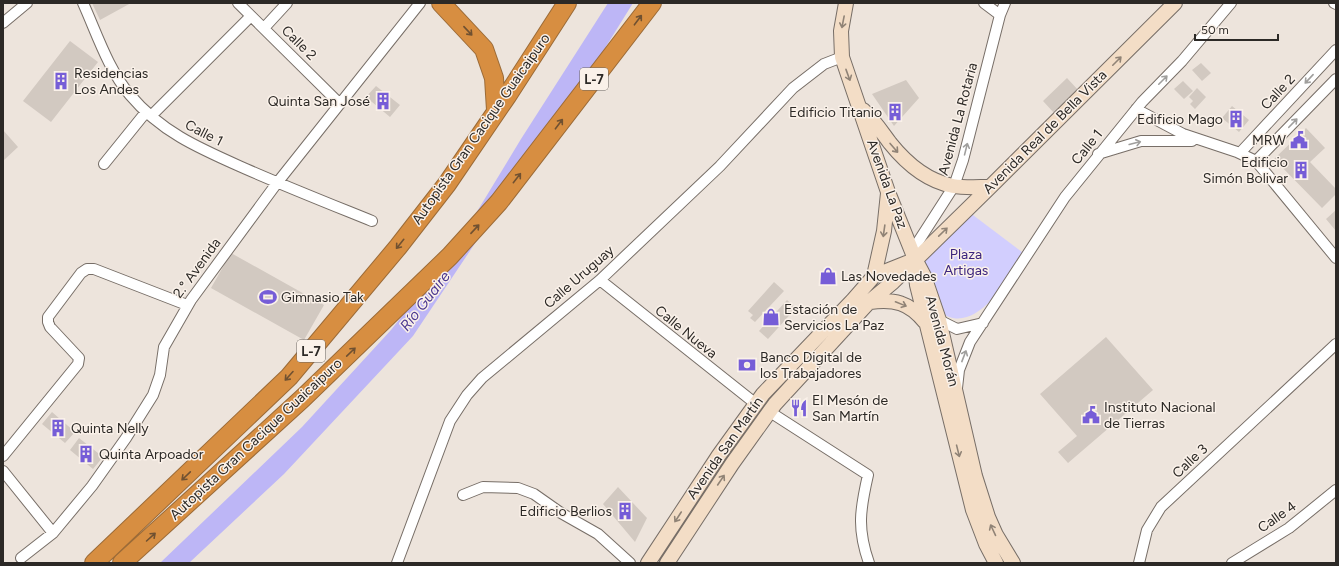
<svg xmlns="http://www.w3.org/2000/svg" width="1339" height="566" font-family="Figtree,sans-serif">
<rect width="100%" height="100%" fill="#ede4dc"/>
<path fill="#d2cefe" d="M961 206 1026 255C1010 275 983 324 953 318 948 317 941 314 938 309 930 293 924 267 918 250Z"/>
<path fill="#bdb6f6" d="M608 3H633L597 61 413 336 284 474 189 563H160L302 427 391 330 450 256 521 139Z"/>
<path fill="#d2c9c1" d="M92 3H131L100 20Z
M70 41 98 62 51 122 23 101Z
M1201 63 1211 73 1202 81 1192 70Z
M1067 78 1079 91 1054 113 1043 101Z
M906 80 919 98 894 126 872 94Z
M1183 81 1193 91 1184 99 1174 89Z
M376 86 400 105 390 117 366 97Z
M1197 88 1206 97 1195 109 1190 104 1193 101 1189 97Z
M1232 106 1249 120 1239 132 1222 118Z
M1306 128 1325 148 1310 162 1336 189V194L1322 208 1274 159Z
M3 130 18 147 3 161Z
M1336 210V231L1326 219Z
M231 253 324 305 304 340 211 288Z
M774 282 784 291 755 322 750 318 753 315 748 311Z
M787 300 796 308 768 339 759 331Z
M1106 337 1153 390 1068 463 1058 452 1077 436 1040 394Z
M52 412 75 432 65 443 42 424Z
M79 438 103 457 93 469 70 450Z
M618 487 647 518 635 542 603 504Z"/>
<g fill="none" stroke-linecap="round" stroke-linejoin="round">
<g stroke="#776e67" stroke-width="12">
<path id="street" d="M83 3C97 34 108 69 130 95 162 133 201 149 246 169 287 187 330 204 372 221
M238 3 340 104
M984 3 1000 15
M1334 3 1336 4
M3 23 27 3
M264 28 287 3
M1136 109 1183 134 1237 152 1256 161 1336 258
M152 115 251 16
M1240 153 1336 50
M1098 154 1141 141H1192
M1256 161 1336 79
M104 164 146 112
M915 259 918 242 954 186 963 160 1000 15 1005 3
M600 280 756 404
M939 320 957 329 983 323
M957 388 959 370 970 342 1065 197 1142 102 1182 61 1231 3
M770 412 868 475C860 510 857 529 869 563
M3 456 78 364 79 358 50 327 48 322V317L81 273 87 269H94L187 305
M3 471 53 533
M463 495 483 487 518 488 534 494 561 513 598 534 630 563
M21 558 53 533 92 486 126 438 153 395 160 375 164 347 191 300 277 183 420 3
M397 563 450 421 467 395 482 378 600 280 720 166 793 88 824 64 842 57
M1139 563 1147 530 1161 507 1336 344
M1232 563 1289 528 1336 490"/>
</g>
<g stroke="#776e67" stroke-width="16">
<path id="secondary" d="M846 3 841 31 842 57 888 192 915 259 924 276 939 320 975 476 988 517 996 535 1013 563
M863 110C874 120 881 131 890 143 906 163 927 181 953 186 964 188 978 187 990 187
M915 268 917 285 973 510 986 544 996 563
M874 276 884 231 888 193
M870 302C894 299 909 302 925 322
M648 563 719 455 763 394 853 300 874 276 909 262
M667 563 732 464 775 404 869 302 893 282 990 187 1175 3"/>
</g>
<g stroke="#9b6b38" stroke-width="20">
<path id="highway" d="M441 3 484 49 494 78 496 110
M94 563 289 377 398 247 447 184 507 96 567 3
M122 563 303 398 450 256 499 202 652 3"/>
</g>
<use href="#street" stroke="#fff" stroke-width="10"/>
<use href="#secondary" stroke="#f3ddc6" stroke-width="14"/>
<use href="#highway" stroke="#d78e41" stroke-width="18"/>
</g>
<defs><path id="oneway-shaft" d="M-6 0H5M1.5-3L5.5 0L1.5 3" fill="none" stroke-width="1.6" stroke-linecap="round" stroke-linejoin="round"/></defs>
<g stroke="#705131">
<use href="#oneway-shaft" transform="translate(638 20) rotate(-53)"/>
<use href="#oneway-shaft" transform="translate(468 31) rotate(47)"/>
<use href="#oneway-shaft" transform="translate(559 124) rotate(-53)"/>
<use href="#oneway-shaft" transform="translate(517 178) rotate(-52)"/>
<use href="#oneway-shaft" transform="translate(475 229) rotate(-47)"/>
<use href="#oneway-shaft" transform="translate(400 244) rotate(129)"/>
<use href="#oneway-shaft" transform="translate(351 352) rotate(-44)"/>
<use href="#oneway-shaft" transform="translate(289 376) rotate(132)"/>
<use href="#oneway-shaft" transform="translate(186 476) rotate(136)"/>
<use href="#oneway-shaft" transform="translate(151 537) rotate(-42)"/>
</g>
<g stroke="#908376">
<use href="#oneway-shaft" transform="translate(843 22) rotate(101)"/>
<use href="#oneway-shaft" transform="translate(1117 61) rotate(-45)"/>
<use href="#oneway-shaft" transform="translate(848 75) rotate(70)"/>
<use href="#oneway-shaft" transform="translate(894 148) rotate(49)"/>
<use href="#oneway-shaft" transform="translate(884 231) rotate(98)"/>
<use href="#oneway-shaft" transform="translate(943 232) rotate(-44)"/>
<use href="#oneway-shaft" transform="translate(901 304) rotate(22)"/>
<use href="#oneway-shaft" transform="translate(958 451) rotate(76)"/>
<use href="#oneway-shaft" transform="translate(721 480) rotate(-56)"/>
<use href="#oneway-shaft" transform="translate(678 517) rotate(123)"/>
<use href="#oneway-shaft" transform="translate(993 530) rotate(-115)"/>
</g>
<g stroke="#a09f9d">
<use href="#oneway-shaft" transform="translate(1309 79) rotate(133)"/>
<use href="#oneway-shaft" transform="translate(1163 80) rotate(-45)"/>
<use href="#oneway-shaft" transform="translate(1293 123) rotate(-46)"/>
<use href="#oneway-shaft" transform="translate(1135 143) rotate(-14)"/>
<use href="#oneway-shaft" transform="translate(966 149) rotate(-76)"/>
<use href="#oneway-shaft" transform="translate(964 356) rotate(-69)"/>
</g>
<defs>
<g id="building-bare" transform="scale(1.38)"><path d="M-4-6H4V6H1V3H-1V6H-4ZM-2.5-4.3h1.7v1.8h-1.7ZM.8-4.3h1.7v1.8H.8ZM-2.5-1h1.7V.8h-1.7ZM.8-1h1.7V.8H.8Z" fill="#765dd7" stroke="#faf1e9" stroke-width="2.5" paint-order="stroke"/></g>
<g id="civic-bare" transform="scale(1.38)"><path d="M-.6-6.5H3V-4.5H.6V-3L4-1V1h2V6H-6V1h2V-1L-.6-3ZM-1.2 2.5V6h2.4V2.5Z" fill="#765dd7" stroke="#faf1e9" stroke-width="2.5" paint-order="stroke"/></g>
<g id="shop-bare" transform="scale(1.38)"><path d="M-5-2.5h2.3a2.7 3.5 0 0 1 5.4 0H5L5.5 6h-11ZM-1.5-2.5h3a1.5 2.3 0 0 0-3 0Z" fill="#765dd7" stroke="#faf1e9" stroke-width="2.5" paint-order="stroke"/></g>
<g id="stadium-bare" transform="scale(1.38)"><path d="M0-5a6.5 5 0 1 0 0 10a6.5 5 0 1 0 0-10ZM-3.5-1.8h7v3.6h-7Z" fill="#765dd7" stroke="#faf1e9" stroke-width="2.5" paint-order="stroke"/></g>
<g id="bank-bare" transform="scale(1.38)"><path d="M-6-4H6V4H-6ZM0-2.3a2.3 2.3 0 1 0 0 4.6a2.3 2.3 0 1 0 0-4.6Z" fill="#765dd7" stroke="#faf1e9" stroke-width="2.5" paint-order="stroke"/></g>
<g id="restaurant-bare" transform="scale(1.38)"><path d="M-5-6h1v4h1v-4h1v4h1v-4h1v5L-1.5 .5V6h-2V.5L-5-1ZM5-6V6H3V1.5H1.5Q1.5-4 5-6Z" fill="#765dd7" stroke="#faf1e9" stroke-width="2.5" paint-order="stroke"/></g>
</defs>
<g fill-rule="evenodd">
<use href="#building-bare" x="61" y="81"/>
<use href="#building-bare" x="383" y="101"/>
<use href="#building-bare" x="895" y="112"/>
<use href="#building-bare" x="1236" y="119"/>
<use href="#civic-bare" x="1299" y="140"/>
<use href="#building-bare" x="1301" y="170"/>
<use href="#shop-bare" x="828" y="276"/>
<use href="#stadium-bare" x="268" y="297"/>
<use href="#shop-bare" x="771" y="317"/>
<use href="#bank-bare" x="747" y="365"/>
<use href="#restaurant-bare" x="799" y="408"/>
<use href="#civic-bare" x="1091" y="415"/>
<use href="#building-bare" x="58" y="428"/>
<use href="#building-bare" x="86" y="454"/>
<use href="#building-bare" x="625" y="511"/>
</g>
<g text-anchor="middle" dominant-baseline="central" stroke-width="3" stroke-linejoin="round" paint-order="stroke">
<g fill="#faf1e9" stroke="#6a6560" stroke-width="1">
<rect x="580" y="68" width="28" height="22" rx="3"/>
<rect x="297" y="340" width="28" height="22" rx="3"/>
</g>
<g font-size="13" font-weight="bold" fill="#2c2926">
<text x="594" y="79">L-7</text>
<text x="311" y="351">L-7</text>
</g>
<g font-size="14" fill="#2c2926" stroke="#faf1e9">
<text transform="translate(299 43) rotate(45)">Calle 2</text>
<text transform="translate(1278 92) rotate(-47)">Calle 2</text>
<text transform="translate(958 119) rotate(-75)">Avenida La Rotaria</text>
<text transform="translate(481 129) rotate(-55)">Autopista Gran Cacique Guaicaipuro</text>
<text transform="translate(1045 132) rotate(-45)">Avenida Real de Bella Vista</text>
<text transform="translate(204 133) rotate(27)">Calle 1</text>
<text transform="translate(1087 147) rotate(-51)">Calle 1</text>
<text transform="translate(887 184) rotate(70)">Avenida La Paz</text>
<text transform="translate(197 268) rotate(-54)">2.° Avenida</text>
<text transform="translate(579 277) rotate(-41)">Calle Uruguay</text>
<text transform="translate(686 332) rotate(39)">Calle Nueva</text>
<text transform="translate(942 341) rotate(75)">Avenida Morán</text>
<text transform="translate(256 439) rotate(-43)">Autopista Gran Cacique Guaicaipuro</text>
<text transform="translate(725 448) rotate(-55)">Avenida San Martín</text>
<text transform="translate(1190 461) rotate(-43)">Calle 3</text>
<text transform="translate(1277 517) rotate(-35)">Calle 4</text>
</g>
<g font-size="14" fill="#2c2926" stroke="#faf1e9" text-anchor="start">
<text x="74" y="73">Residencias<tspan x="74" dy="16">Los Andes</tspan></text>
<text x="370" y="101" text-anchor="end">Quinta San José</text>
<text x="882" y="112" text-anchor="end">Edificio Titanio</text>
<text x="1223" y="119" text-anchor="end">Edificio Mago</text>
<text x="1286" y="140" text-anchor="end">MRW</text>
<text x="1288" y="162" text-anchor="end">Edificio<tspan x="1288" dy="16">Simón Bolivar</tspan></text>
<text x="841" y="276">Las Novedades</text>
<text x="281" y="297">Gimnasio Tak</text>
<text x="784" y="309">Estación de<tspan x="784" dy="16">Servicios La Paz</tspan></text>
<text x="760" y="357">Banco Digital de<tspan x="760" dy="16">los Trabajadores</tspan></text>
<text x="812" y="400">El Mesón de<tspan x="812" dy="16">San Martín</tspan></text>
<text x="1104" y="407">Instituto Nacional<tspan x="1104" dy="16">de Tierras</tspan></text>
<text x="71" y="428">Quinta Nelly</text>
<text x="99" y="454">Quinta Arpoador</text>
<text x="612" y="511" text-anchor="end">Edificio Berlios</text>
</g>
<g font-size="14" fill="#3c257e" stroke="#faf1e9">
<text x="966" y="254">Plaza<tspan x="966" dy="16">Artigas</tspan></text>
</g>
<g font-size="15" font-style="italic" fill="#4b3791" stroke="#faf1e9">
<text transform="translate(425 301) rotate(-52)">Río Guaire</text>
</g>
</g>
<rect width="1339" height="566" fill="none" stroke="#2c2926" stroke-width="8"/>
<path d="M1195 34v6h83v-6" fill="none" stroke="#2c2926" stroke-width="2"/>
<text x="1201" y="34" font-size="12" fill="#2c2926" stroke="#faf1e9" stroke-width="3" paint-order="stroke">50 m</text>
</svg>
